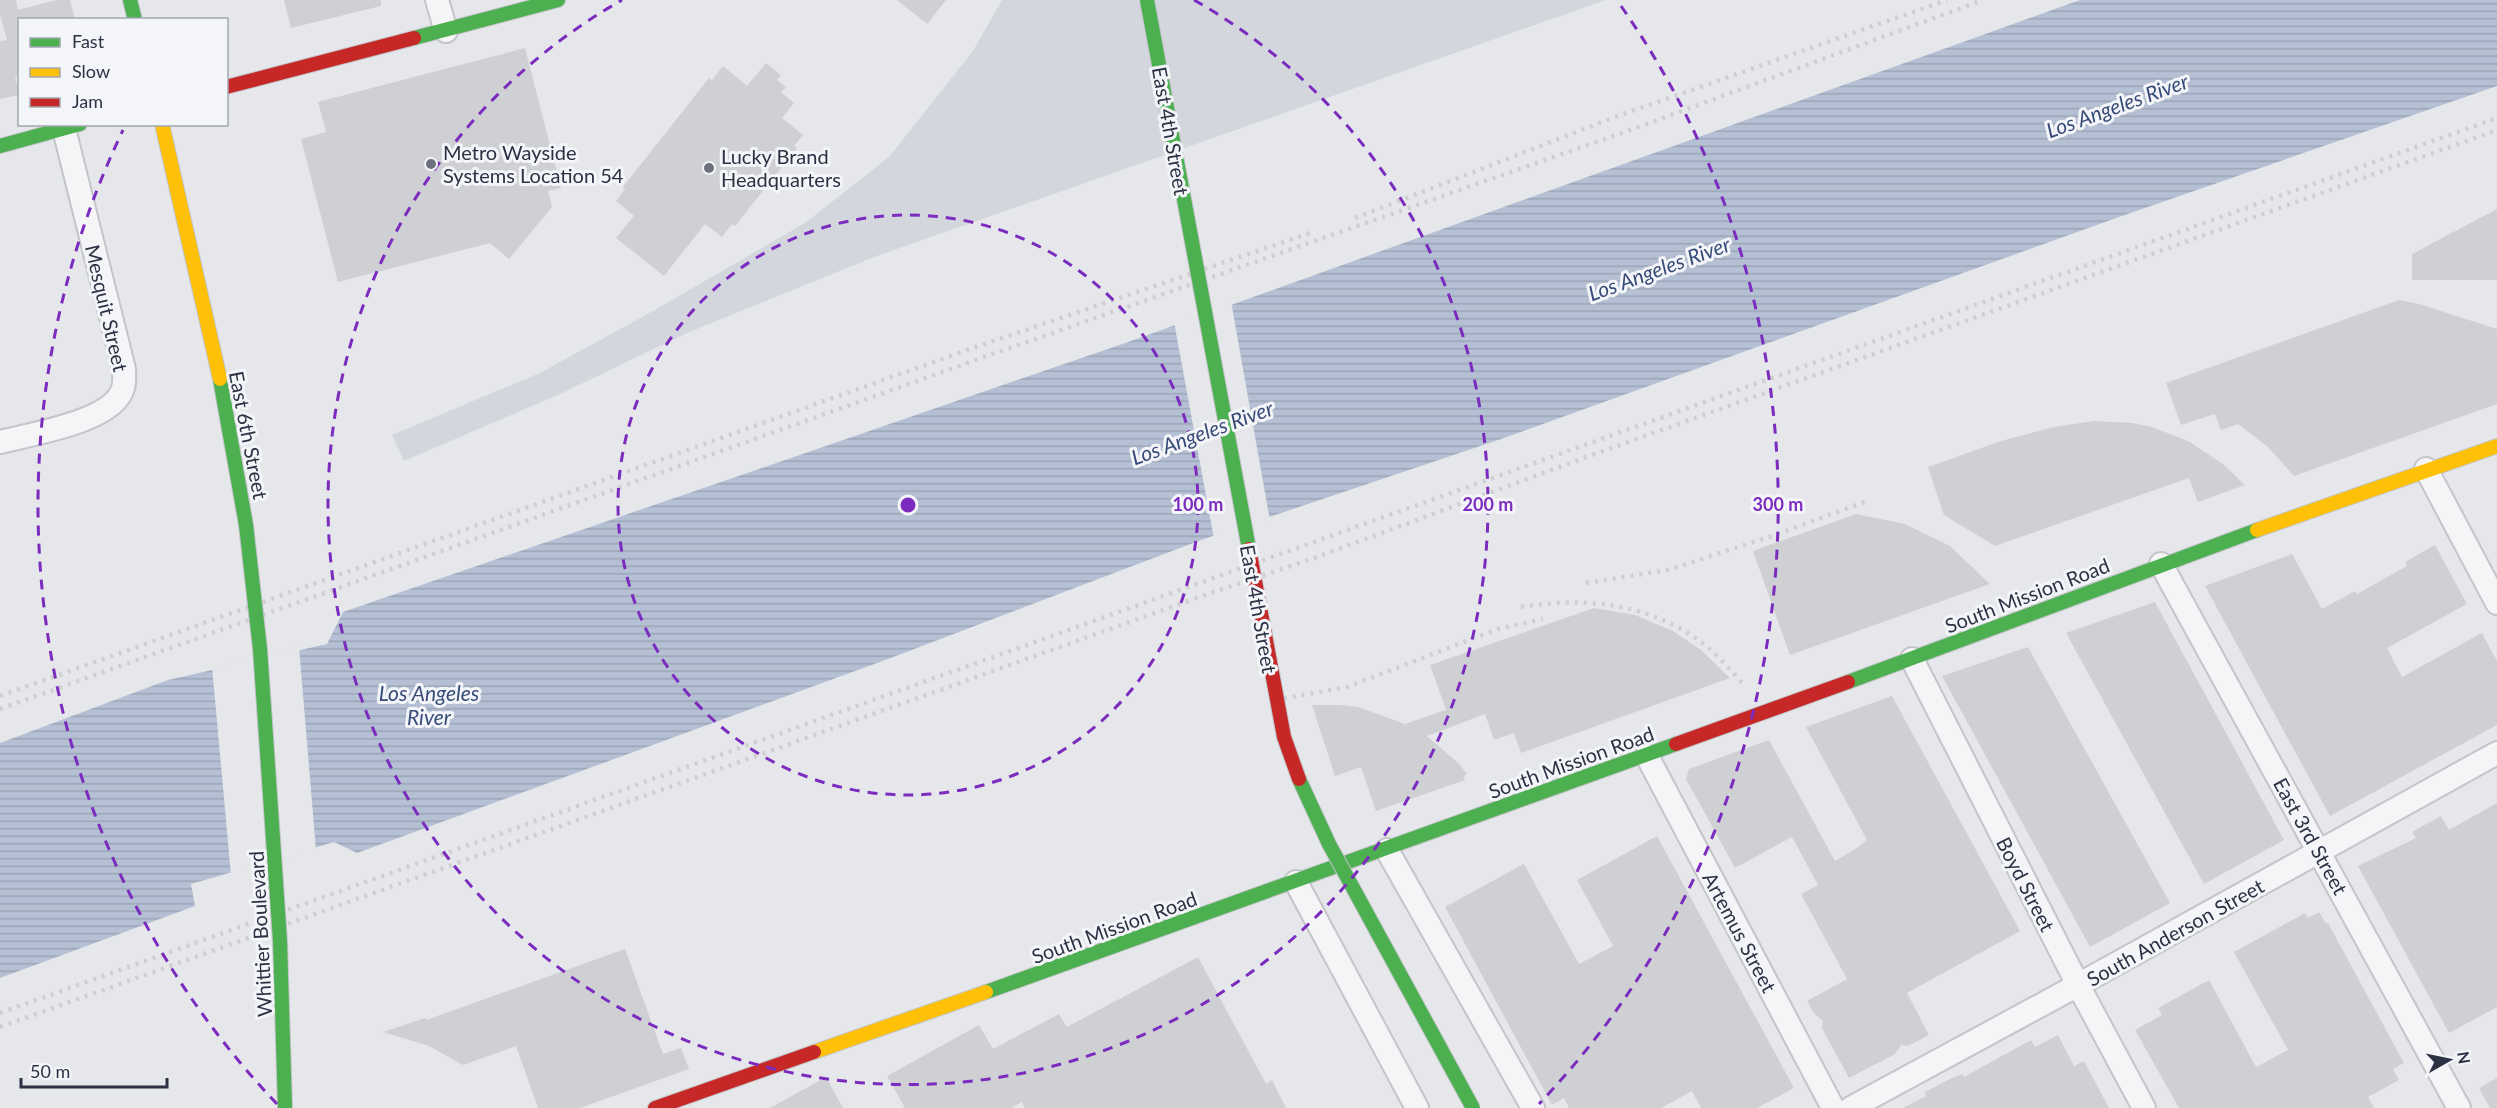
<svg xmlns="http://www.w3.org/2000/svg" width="2497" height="1108" font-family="Lato,sans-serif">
<defs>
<pattern id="water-rules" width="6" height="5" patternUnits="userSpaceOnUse" patternTransform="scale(1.5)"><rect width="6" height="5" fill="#b5c0d4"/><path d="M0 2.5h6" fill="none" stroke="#9ca5b7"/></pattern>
</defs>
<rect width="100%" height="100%" fill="#e5e7ea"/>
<path fill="#d4d6dd" d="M1002 0H1606L874 257 687 333 560 394 404 461 392 435 540 373 653 311 805 223 889 157 973 51Z"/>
<path fill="url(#water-rules)" d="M2080 0H2497V86L2119 217 1504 438 1201 540 888 659 357 853 334 842 191 884 195 906 0 978V743L168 680 327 644 343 612 1131 341Z"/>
<path fill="#e5e7ea" d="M1231 301 1270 521 1214 539 1174 322Z
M299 647 316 850 231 875 212 667Z"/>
<path fill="#cfd0d4" d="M0 0H16L18 10 56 0H70L75 20H20V75L15 76 19 95 0 99V41L7 40 0 15Z
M284 0H381V6L291 28Z
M897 0H946L927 24Z
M525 48 561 188 548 191 552 207 509 259 490 243 338 282 301 139 326 132 318 102Z
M766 63 781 75 777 80 786 87 781 92 794 103 782 118 803 135 794 146 797 148 735 226 732 224 722 237 705 224 664 276 616 238 634 216 616 201 625 189 623 187 709 78 712 80 723 66 747 86Z
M2497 209V280H2412V254Z
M2399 300 2419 304 2497 329V404L2294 476 2268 447 2238 424 2221 430 2215 414 2181 425 2166 383Z
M2094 421 2132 423 2152 427 2188 441 2223 464 2245 485 2198 502 2189 478 1995 546 1944 515 1928 467 2001 441 2054 427Z
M1856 514 1905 524 1950 546 1990 584 1790 655 1753 551Z
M2435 545 2467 604 2387 648 2402 677 2482 633 2497 661V725L2330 816 2205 586 2292 554 2322 609 2355 591 2357 594 2407 566 2405 562Z
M2155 602 2284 840 2204 884 2066 633Z
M1594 608 1635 615 1673 631 1701 650 1730 678 1521 753 1514 733 1494 740 1485 714 1427 736 1459 764 1467 774 1464 776 1465 780 1376 811 1361 767 1335 776 1312 705H1341L1358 707 1405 724 1446 710 1430 665Z
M2028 647 2170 903 2090 947 1942 676Z
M1892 696 2020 931 1907 993 1929 1035 1908 1046 1901 1045 1895 1054 1849 1078 1822 1028 1823 1021 1814 1013 1807 1001 1847 979 1801 894 1818 885 1792 837 1735 868 1686 779 1689 769 1769 740 1835 861 1857 848 1867 840 1806 727Z
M2497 803V1007L2449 1033 2358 866 2416 838 2412 832 2441 816 2449 830Z
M1657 836 1794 1088 1757 1108H1701L1692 1091 1661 1108H1569L1564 1098 1552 1105 1445 907 1524 864 1579 964 1613 946 1577 880Z
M2319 912 2326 924 2328 923 2404 1063 2393 1069 2399 1080 2368 1097 2374 1108H2179L2135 1030 2162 1015 2158 1008 2209 980 2256 1067 2288 1050 2234 952 2305 913 2308 918Z
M625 949 663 1054 681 1048 689 1069 580 1108H538L516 1046 463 1065 429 1046 383 1032 425 1018 426 1020Z
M1198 957 1266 1084 1272 1080 1286 1108H1025L1022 1102 1011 1108H905L887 1076 979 1025 993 1049 1059 1014 1067 1027Z
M2058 1035 2074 1066 2084 1061 2109 1108H1903L1926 1096 1925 1092 1954 1077 1963 1074 1964 1077 2031 1040 2035 1047Z
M826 1077 843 1108H770Z
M2497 1078V1108H2490L2479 1088Z"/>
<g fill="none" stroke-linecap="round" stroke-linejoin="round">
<g stroke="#c3c5c8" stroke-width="26">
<path id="street" d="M437 0 446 31
M0 442C30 434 114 422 123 388 125 382 124 375 124 369L64 129
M2426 469 2497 603
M2161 564 2459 1108
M1912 659 2078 985 2144 1108
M1647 756 1833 1108
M1387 850 1533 1108
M1296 882 1417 1108
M1851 1108 2078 985 2497 753"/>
</g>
<g stroke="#c3c5c8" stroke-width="16">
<path id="fast" d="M130 0 135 20
M414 38 558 0
M0 146 80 124
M1848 682 2257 530
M986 992 1676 744"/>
</g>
<g stroke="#c3c5c8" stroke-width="16">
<path id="slow" d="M2257 530 2497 446
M814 1052 986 992"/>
</g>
<g stroke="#c3c5c8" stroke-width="16">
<path id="jam" d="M226 87 414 38
M1676 744 1848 682
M655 1108 814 1052"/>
</g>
<use href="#street" stroke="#f5f5f7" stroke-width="22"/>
<use href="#fast" stroke="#4caf50" stroke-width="14"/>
<use href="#slow" stroke="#ffc107" stroke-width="14"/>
<use href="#jam" stroke="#c62828" stroke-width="14"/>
<path stroke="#cfcfd2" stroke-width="4.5" stroke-dasharray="3 6" stroke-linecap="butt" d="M1355 218 1615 117 1947 0
M1586 583 1668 570 1772 536 1870 500
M1521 607C1583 597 1643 602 1697 639 1714 651 1729 668 1743 684
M0 696 970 349 1313 232
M1275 700 1347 687 1498 629 1543 619
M0 709 973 361 1622 133 1983 0
M0 1013 2497 118
M0 1027 1205 595 1320 556 1581 459 2497 130"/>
<g stroke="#c2c4c8" stroke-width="16" stroke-linecap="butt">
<path id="fast-bridge" d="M1147 0 1249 549
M220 379 246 525 260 649 280 941 285 1108
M1299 779 1329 844 1473 1108"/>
</g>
<g stroke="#c2c4c8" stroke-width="16" stroke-linecap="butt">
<path id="slow-bridge" d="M162 124 220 379"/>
</g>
<g stroke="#c2c4c8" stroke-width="16" stroke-linecap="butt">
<path id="jam-bridge" d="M1249 549 1284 737 1299 779"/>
</g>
<use href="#fast-bridge" stroke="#4caf50" stroke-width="14"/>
<use href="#slow-bridge" stroke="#ffc107" stroke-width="14"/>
<use href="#jam-bridge" stroke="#c62828" stroke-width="14"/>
</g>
<g fill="none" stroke="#7b2cbf" stroke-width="3" stroke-dasharray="10 8">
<circle cx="908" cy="505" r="290"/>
<path d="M1194 0A580 580 0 1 1 622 0"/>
<path d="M277 1104A870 870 0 0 1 123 130M1621 6A870 870 0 0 1 1539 1104"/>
</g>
<g fill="#6d717e" stroke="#f4f5f9" stroke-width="2">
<circle cx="431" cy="164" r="6"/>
<circle cx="709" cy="168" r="6"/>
</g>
<g text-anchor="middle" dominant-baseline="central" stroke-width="6" stroke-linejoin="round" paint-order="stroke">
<g font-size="20" fill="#2c3144" stroke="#f4f5f9">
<text transform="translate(1171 131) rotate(80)">East 4th Street</text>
<text transform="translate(107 308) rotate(77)">Mesquit Street</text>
<text transform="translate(249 435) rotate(79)">East 6th Street</text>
<text transform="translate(2027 595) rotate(-21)">South Mission Road</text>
<text transform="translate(1259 609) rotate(80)">East 4th Street</text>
<text transform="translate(1571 762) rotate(-20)">South Mission Road</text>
<text transform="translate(2311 836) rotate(61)">East 3rd Street</text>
<text transform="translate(2026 884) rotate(63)">Boyd Street</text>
<text transform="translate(1114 927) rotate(-20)">South Mission Road</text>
<text transform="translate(1740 932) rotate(62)">Artemus Street</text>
<text transform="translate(2175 932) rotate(-29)">South Anderson Street</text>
<text transform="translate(260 934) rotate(-93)">Whittier Boulevard</text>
</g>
<g font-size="20" fill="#2c3144" stroke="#f4f5f9" text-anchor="start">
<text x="443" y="152">Metro Wayside<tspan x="443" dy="23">Systems Location 54</tspan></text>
<text x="721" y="156">Lucky Brand<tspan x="721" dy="23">Headquarters</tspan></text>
</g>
<g font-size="21" font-style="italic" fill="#364b77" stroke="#f4f5f9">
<text transform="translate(2117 105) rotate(-20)">Los Angeles River</text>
<text transform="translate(1659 268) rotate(-20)">Los Angeles River</text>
<text transform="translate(1202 432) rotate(-20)">Los Angeles River</text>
<text x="429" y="692">Los Angeles<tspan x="429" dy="24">River</tspan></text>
</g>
</g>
<circle cx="908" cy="505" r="9" fill="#7b2cbf" stroke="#f4f5f9" stroke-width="3"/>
<g font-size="18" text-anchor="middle" font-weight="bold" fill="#7b2cbf" stroke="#f4f5f9" stroke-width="6" stroke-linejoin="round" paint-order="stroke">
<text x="1198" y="511">100 m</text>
<text x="1488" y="511">200 m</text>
<text x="1778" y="511">300 m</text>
</g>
<rect x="18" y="18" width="210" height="108" fill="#f4f5f9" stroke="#a4a7b1" stroke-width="1.5"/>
<rect x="30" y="38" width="30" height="9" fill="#4caf50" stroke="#a4a7b1" stroke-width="1.5"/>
<text x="72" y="48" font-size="18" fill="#2c3144">Fast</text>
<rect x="30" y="68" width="30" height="9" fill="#ffc107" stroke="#a4a7b1" stroke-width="1.5"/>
<text x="72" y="78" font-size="18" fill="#2c3144">Slow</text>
<rect x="30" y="98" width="30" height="9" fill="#c62828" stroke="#a4a7b1" stroke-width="1.5"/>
<text x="72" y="108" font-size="18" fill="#2c3144">Jam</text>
<g transform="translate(2449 1060) rotate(81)" stroke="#f4f5f9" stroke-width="4.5" paint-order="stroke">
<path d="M0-4.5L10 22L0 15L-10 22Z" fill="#2c3144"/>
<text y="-9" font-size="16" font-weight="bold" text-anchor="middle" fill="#2c3144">N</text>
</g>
<path d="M21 1078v9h146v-9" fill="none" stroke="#2c3144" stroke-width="3"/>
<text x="30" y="1078" font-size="18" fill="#2c3144" stroke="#f4f5f9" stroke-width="4.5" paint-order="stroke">50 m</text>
</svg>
